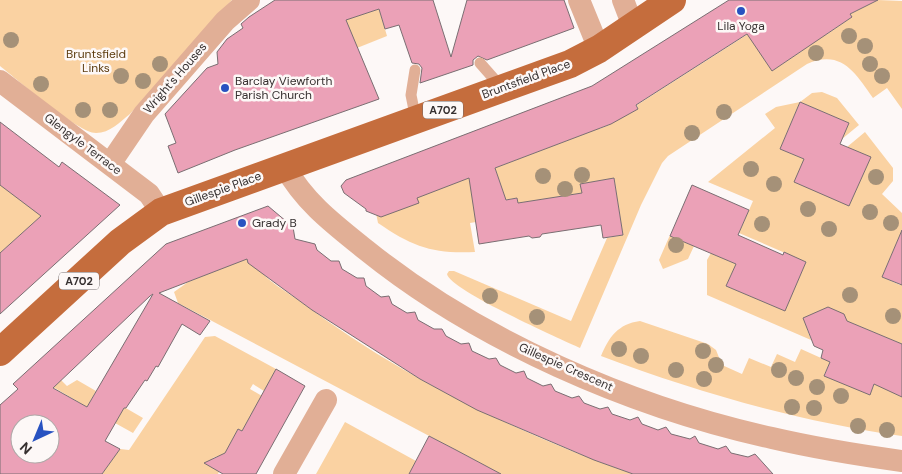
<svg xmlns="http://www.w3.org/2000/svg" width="902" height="474" font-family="'DM Sans',sans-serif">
<rect width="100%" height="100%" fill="#fdf8f7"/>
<path fill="#fad2a2" d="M0 0H232L130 114C120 122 110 133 96 133 78 133 18 80 0 66Z
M878 0 902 1V109L887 88 873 98C855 73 842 49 807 64L668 156 662 163 641 205 580 348C560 339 450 290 447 274L449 271H454L571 321 607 238 623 235 614 178 581 184 582 193 518 203 517 198 501 200 476 222 470 223 475 252C433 254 413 247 378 223L376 213 475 175 504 194 495 168 589 132 597 125 599 129 609 125 627 111 629 114 638 109 637 105 748 34 772 71 802 51 790 33 820 26 826 35 852 17 850 14Z
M379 9 387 36 357 48 291 36Z
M822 92 837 98 859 125 842 139 849 123 800 102 780 149 804 159 849 206 870 157 847 147 865 132 893 168V181L882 194 902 213V230L882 277 900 285 902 282V344L854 324 814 314 807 329 811 340 707 295V260L711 253 736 264 726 286 785 310 806 262 739 233 753 201 708 182 775 128 765 114 776 107 800 102 812 93Z
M0 185 54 211 38 219 0 253Z
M670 235 694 246 688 259 663 269 659 260Z
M257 254C258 259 259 267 262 272 267 281 292 295 301 302 401 377 515 432 633 474H501L178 303 174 292 188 282Z
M640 321 708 344 716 350 722 365 742 374 749 358 771 367 777 354 795 362 801 349 830 362 824 375 870 394 875 383 902 397V436C798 421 699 393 601 356 609 337 618 324 640 321Z
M215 336 276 369 264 391 253 384 250 389 262 396 242 431 238 429 230 444 226 460 218 456 213 458 209 465 219 472 218 474H102L120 449 129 450 205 337Z
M61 380 67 386 77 380 96 391 87 407 53 387Z
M124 407 143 418 133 433 115 423Z
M345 422 416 461 410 474H316Z"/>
<path fill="#eba1b7" stroke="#7a6e72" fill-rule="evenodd" d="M275 0H433L451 57 467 0H564L574 28 487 60 478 56 473 60V65L420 83 422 68 419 64 412 63 399 25 385 29 379 9 346 20 379 99 235 150 178 173 168 146 176 143 165 114 207 68 218 64 217 52 227 39 243 28 241 24 249 17Z
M729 0H878L850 14 852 17 772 71 747 34 636 105 638 109 611 124 495 168 506 200 517 198 518 203 582 193 580 184 614 178 623 235 603 238 601 225 542 234 540 237 532 238 529 236 479 244 469 178 417 198 419 203 381 217 366 211V209L344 193 341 186 346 180 592 86Z
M800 102 849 123 840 144 871 157 849 206 794 182 804 159 780 149Z
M0 122 59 167 62 162 120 205 0 314V253L41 216 0 185Z
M692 185 749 210 738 235 783 255 784 252 806 262 785 311 726 286 736 264 670 236Z
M268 206 293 227 295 239 315 244 317 250 331 261H339L342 269 357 278H364L366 286 381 297 389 296 392 304 407 313 415 312 418 320 434 329H442L446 336 461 344 469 343 472 351 489 359 496 358 500 365 516 373 524 371 527 378 543 386 551 384 555 391 572 398 579 396 584 403 600 409 608 407 612 414 630 420 638 417 642 424 658 430 666 427 671 434 690 439 695 436 699 443 718 449 726 446 731 453 748 457 755 454 773 474H633L594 460 477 410 420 379 312 310 248 263 247 259 159 293 210 321 200 335 182 324 158 367 156 366 147 381 145 380 126 408H124L105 441 120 449 102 474H0V405L18 389 13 384 166 244ZM153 294 87 407 53 388 150 296ZM20 424H50V454H20Z
M902 230V285L882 277Z
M828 307 844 314 847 321 902 344V397L874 384 870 395 824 376 830 362 821 358 823 350 814 346 803 318Z
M276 369 305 386 256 474H223L204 463 225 453 238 429 242 431Z
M429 436 456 450 501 474H409Z"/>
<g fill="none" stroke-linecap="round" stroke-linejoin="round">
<path stroke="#e1af96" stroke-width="11" d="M480 63 502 88
M415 70 411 95 416 120"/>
<path stroke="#e1af96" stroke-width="22" d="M579 0 599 49
M623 0 633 26
M0 81 149 194 161 212
M110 164 144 114 225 21 249 0
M285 167C305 203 335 225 366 250 479 341 631 407 772 438 815 448 858 455 902 461
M284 474 326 400"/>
<path stroke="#c56d3d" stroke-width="28" d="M0 352 120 242 161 212 570 64 599 49 672 0"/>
</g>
<g fill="#a59178">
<circle cx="849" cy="36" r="8"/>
<circle cx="11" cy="40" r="8"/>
<circle cx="865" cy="46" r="8"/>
<circle cx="816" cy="53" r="8"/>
<circle cx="160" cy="64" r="8"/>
<circle cx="870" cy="64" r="8"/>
<circle cx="121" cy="76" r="8"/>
<circle cx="882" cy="76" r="8"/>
<circle cx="143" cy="81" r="8"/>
<circle cx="41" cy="84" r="8"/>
<circle cx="83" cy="110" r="8"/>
<circle cx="110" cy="110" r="8"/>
<circle cx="724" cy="112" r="8"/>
<circle cx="692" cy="133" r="8"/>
<circle cx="751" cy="169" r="8"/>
<circle cx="582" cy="175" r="8"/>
<circle cx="543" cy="176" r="8"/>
<circle cx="876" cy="177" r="8"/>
<circle cx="774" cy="184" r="8"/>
<circle cx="565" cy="189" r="8"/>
<circle cx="808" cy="209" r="8"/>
<circle cx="870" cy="212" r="8"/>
<circle cx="891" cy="223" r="8"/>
<circle cx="762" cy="224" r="8"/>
<circle cx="829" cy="229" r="8"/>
<circle cx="676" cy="245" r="8"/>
<circle cx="850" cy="295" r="8"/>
<circle cx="490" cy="296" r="8"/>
<circle cx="893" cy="316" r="8"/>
<circle cx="537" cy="317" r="8"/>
<circle cx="619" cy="349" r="8"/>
<circle cx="703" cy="351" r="8"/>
<circle cx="641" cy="356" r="8"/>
<circle cx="716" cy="365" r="8"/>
<circle cx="676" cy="370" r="8"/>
<circle cx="779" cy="370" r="8"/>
<circle cx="796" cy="378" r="8"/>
<circle cx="704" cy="379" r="8"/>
<circle cx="817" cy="387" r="8"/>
<circle cx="841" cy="396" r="8"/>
<circle cx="792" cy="407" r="8"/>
<circle cx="814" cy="408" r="8"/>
<circle cx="858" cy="426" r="8"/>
<circle cx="887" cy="430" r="8"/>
</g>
<g fill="#2852c1" stroke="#fdf8f7" stroke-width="2">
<circle cx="741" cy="11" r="5"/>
<circle cx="225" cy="88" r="5"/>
<circle cx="242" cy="223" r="5"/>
</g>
<g text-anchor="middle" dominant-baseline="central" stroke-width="5" stroke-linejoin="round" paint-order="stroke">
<g fill="#fdf8f7" stroke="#726c6c" stroke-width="1">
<rect x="423" y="101.5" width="40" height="17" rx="4"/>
<rect x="59" y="272.5" width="40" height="17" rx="4"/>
</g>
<g font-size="11" font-weight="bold" fill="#363030">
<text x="443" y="110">A702</text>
<text x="79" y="281">A702</text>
</g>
<g font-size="12" fill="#363030" stroke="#fdf8f7" text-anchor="start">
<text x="741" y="26" text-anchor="middle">Lila Yoga</text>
<text x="235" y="81">Barclay Viewforth<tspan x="235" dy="14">Parish Church</tspan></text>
<text x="252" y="223">Grady B</text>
</g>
<g font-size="12" fill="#5d3d11" stroke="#fdf8f7">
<text x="96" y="54">Bruntsfield<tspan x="96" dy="14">Links</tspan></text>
</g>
<g font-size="12" fill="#363030" stroke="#fdf8f7">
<text transform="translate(175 78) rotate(-49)">Wright's Houses</text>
<text transform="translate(526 79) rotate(-20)">Bruntsfield Place</text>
<text transform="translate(83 144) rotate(37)">Glengyle Terrace</text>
<text transform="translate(223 189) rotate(-20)">Gillespie Place</text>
<text transform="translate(566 367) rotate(24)">Gillespie Crescent</text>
</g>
</g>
<g transform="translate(35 439) rotate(224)"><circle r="24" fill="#fdf8f7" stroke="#ada8a7"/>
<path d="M0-4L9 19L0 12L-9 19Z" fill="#2852c1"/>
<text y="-8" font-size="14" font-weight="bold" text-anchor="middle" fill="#363030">N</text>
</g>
</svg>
